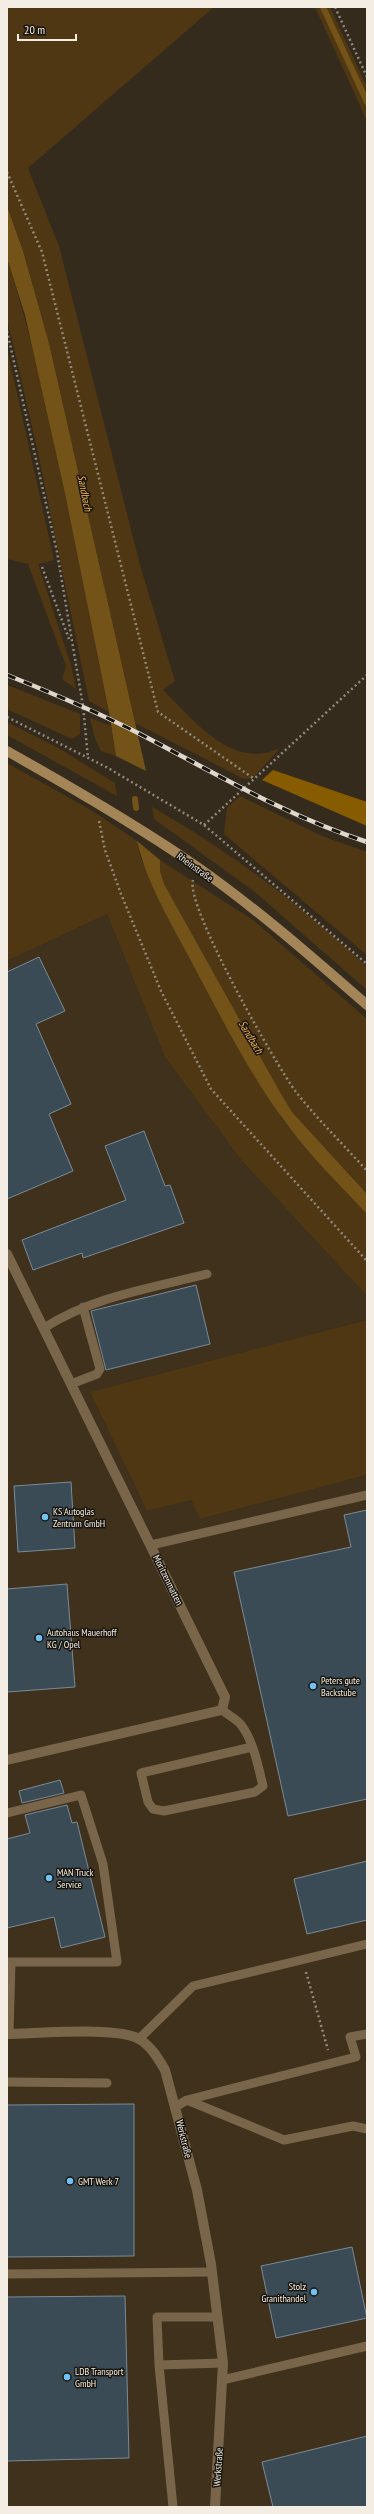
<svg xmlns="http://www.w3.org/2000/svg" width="374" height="2514" font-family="'PT Sans Narrow',sans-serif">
<rect width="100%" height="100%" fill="#352b1d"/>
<path fill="#3f311c" d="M107 914 165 1057 242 1161 367 1296V1320L90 1392 147 1511 191 1500 200 1519 367 1475V2507H7V961Z"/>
<path fill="#4e3712" d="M7 7H214L28 168 59 246 140 565 175 681 163 690C194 720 232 771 280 748L253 778 244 779 135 723 49 343 23 251 7 206Z
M315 7H330L367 87V121Z
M7 258C53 405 78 560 109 712L89 701 37 448 7 318Z
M7 348 54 560 38 564 71 665 76 689 62 679 66 666 28 564 7 559Z
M7 685 80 714V734L72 739 7 709Z
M90 718 111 726 116 756 101 751 95 739Z
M7 722 60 749 115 783 117 796 7 735Z
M7 763 91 810 137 841 141 859 282 1119 303 1145 367 1214V1296L242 1161 165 1057 107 914 7 961Z
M240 796 322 836 367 852V955L224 834 227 808Z
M152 807C230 851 302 906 367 967V990L255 892 154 819Z
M160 860 253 920 367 1019V1194L292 1112 280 1092 164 884 160 871Z
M367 1320V1475L200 1519 191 1500 147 1511 90 1392Z"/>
<path fill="#875c00" d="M273 770 367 802V826L262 780Z"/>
<path fill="#745319" d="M7 206 23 251 49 343 146 771 116 756 109 712 65 493 25 315 7 258Z
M137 841 160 860V871L164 884 280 1092 292 1112 367 1194V1214C338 1183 307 1153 283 1119 247 1070 219 1013 190 959 170 921 147 884 137 841Z"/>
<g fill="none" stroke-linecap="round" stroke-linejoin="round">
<path stroke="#745319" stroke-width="6" d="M323 7 367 102
M135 799 136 808"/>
</g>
<path fill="#3a4b56" stroke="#798b98" d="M39 957 65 1011 36 1024 71 1104 49 1114 73 1171 7 1199V972Z
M144 1131 165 1186 170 1185 184 1223 83 1258 82 1253 33 1270 22 1240 126 1200 105 1146Z
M196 1285 210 1344 106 1370 91 1311Z
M71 1482 75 1548 18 1552 14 1486Z
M367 1510V1799L288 1816 234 1572 351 1547 344 1515Z
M67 1584 75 1687 7 1692V1589Z
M60 1780 64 1793 22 1803 19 1791Z
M67 1805 72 1823 77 1822 105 1937 61 1948 54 1917 7 1928V1839L30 1833 25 1815Z
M367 1861V1920L307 1934 294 1879Z
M134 2104V2256L7 2257V2105Z
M352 2247 367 2318 276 2338 261 2266Z
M125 2296 129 2458 7 2461V2297Z
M367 2436V2507H273L262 2462Z"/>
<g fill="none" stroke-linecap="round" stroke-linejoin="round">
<path stroke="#90887c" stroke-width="2.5" stroke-dasharray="2 3" stroke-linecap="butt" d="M335 7 367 77
M7 172 42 252 158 712 253 778
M7 331 57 552 83 706 88 758
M42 567 69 639
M7 717 108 768 204 825 367 964
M99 821 105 850 121 894 161 991 211 1089 367 1261
M204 825 367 675
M193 880C185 906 276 1065 296 1092 318 1120 343 1144 367 1171
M306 1972 328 2050"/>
<path stroke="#79664a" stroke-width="9" d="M44 1328C92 1297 151 1288 207 1274
M71 1384 97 1374 100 1369 83 1307
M151 1545 367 1495
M222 1710C228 1715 238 1720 242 1726 254 1743 258 1766 263 1786L255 1792 164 1811 153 1809 148 1802 141 1773 252 1747
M7 1813 81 1795 103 1864 117 1962H7
M9 2034 11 1962
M139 2039 193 1986 367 1944
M7 2082 107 2083
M187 2100 284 2140 353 2126 367 2129
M175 2107 187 2100 356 2057 350 2037 367 2034
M7 2274 212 2272
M159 2365 223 2363
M222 2380 367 2346
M173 2507 159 2365 157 2317H217"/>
<path stroke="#79664a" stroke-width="10" d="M7 1254 225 1697 222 1710 7 1760
M7 2034C35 2034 119 2026 139 2039 151 2046 158 2058 165 2070L197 2190 211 2264 223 2363 215 2507"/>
<path stroke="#a38557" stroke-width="10" d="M7 751C71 787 135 824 196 866 256 908 312 957 367 1005"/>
<g stroke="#ddd7cc" stroke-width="4.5">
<path id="rail" d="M7 675C52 693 97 712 140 734 215 773 286 816 367 842"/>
</g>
<use href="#rail" stroke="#19150e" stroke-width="3" stroke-dasharray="9" stroke-linecap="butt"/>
</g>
<g fill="#70c2f4" stroke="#19150e" stroke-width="1.5">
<circle cx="45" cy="1517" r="4"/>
<circle cx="39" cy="1638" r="4"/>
<circle cx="313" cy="1686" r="4"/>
<circle cx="49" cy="1878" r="4"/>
<circle cx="70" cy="2181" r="4"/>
<circle cx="314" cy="2292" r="4"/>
<circle cx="67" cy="2377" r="4"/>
</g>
<g text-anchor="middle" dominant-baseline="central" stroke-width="3" stroke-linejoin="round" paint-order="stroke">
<g font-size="10" fill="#f3ede3" stroke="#19150e">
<text transform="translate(195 867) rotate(36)">Rheinstraße</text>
<text transform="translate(168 1580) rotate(64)">Moritzenmatten</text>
<text transform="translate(184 2139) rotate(76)">Werkstraße</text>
<text transform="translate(218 2467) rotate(-86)">Werkstraße</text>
</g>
<g font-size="10" fill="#f3ede3" stroke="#19150e" text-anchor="start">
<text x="53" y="1511">KS Autoglas<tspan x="53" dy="12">Zentrum GmbH</tspan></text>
<text x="47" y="1632">Autohaus Mauerhoff<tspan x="47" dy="12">KG / Opel</tspan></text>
<text x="321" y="1680">Peters gute<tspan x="321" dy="12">Backstube</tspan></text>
<text x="57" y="1872">MAN Truck<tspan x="57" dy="12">Service</tspan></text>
<text x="78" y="2181">GMT Werk 7</text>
<text x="306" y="2286" text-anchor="end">Stolz<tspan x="306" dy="12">Granithandel</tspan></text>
<text x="75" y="2371">LDB Transport<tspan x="75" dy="12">GmbH</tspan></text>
</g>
<g font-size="11" font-style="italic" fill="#f1b54f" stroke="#19150e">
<text transform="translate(85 493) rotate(79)">Sandbach</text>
<text transform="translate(251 1037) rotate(59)">Sandbach</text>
</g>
</g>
<rect width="374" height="2514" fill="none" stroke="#f3ede3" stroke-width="16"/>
<path d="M18 34v6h58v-6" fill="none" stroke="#f3ede3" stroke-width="2"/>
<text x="24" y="34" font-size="12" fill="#f3ede3" stroke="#19150e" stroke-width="3" paint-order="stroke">20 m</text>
</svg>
